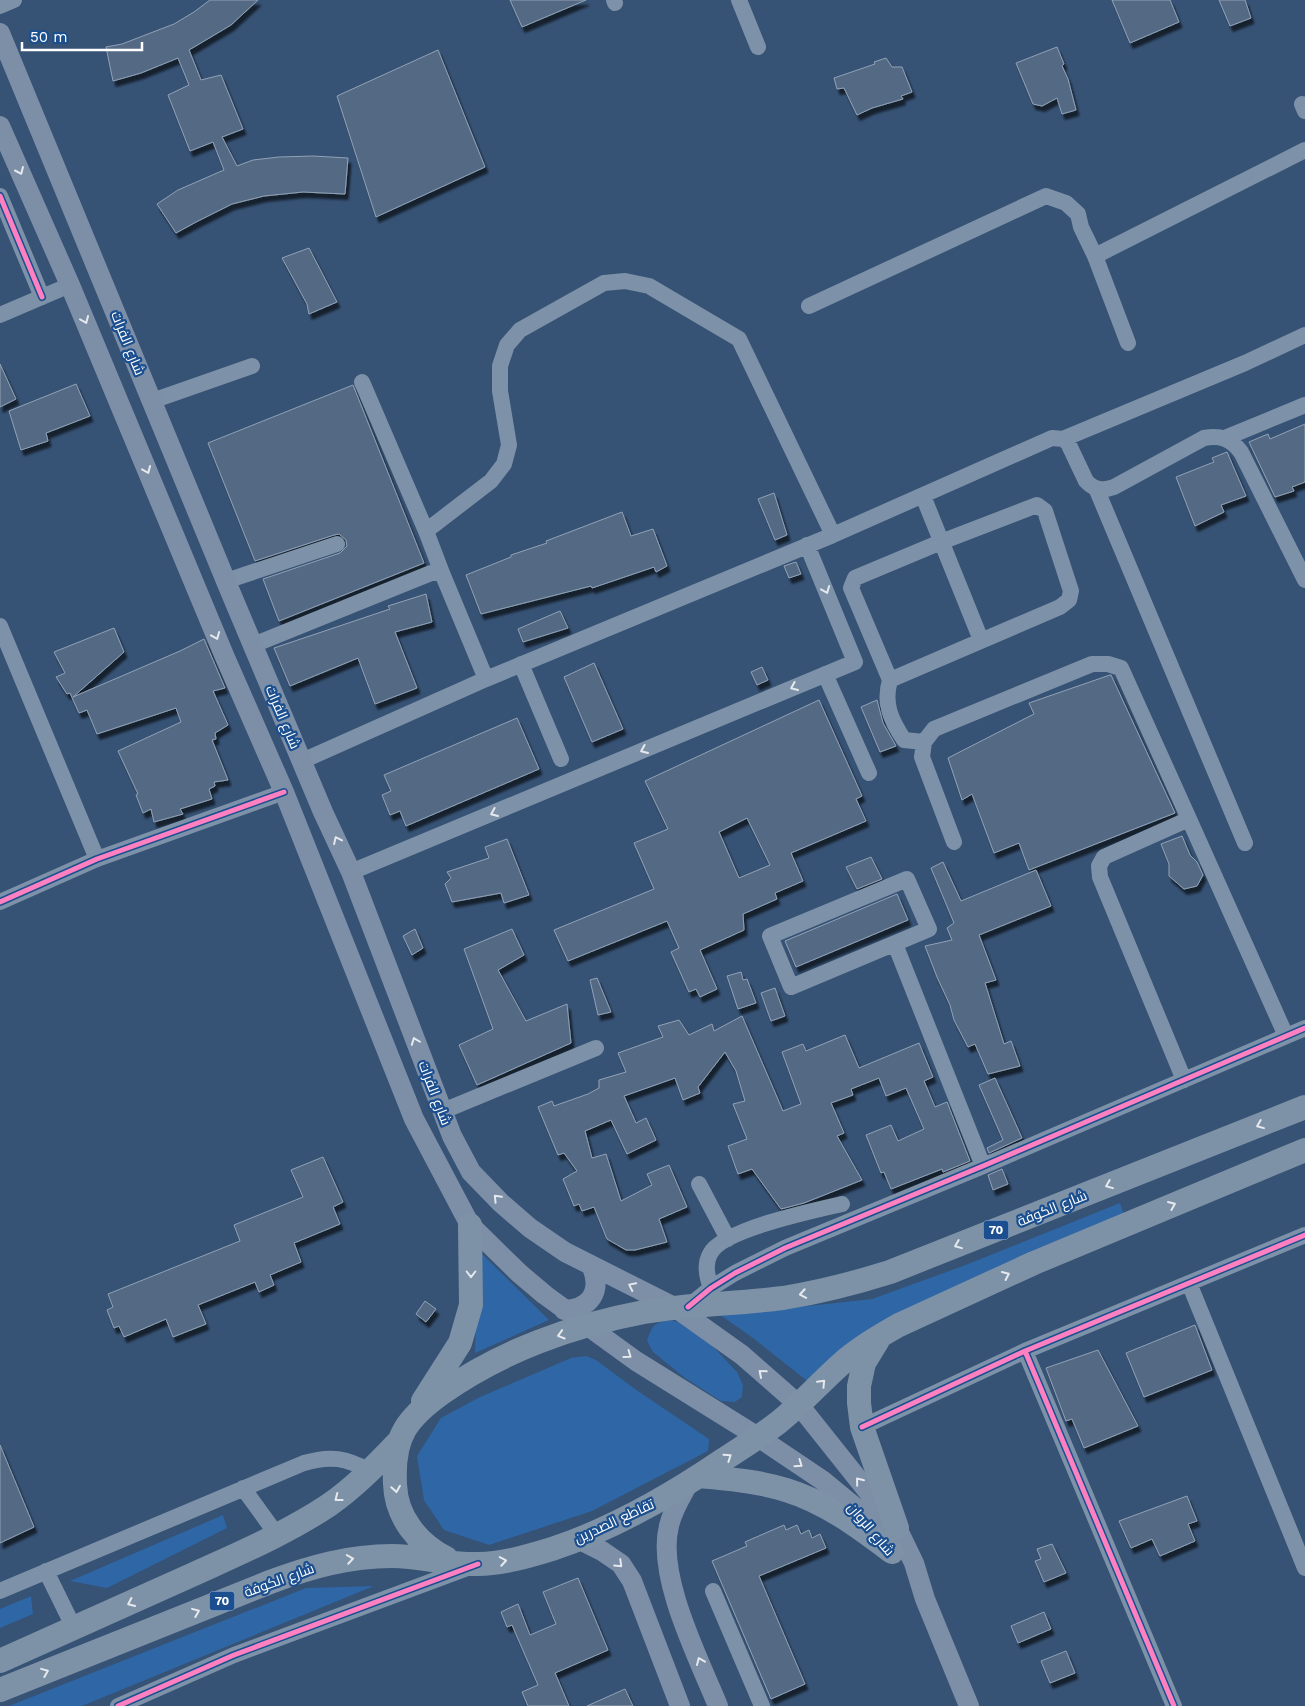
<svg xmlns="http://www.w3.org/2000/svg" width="1305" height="1706" font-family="'Work Sans',Cairo,sans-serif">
<defs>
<filter id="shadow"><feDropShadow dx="3" dy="5.5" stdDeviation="1" flood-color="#0009"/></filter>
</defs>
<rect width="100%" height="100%" fill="#365274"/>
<path fill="#2f66a5" d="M1120 1203 1125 1218 811 1384 753 1338 716 1312 808 1306 872 1299 963 1266Z
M478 1250 549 1320 475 1353Z
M671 1320 687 1325 707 1340 737 1372 743 1385 742 1397 735 1402 721 1401 685 1378 653 1352 647 1341C652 1325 655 1322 671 1320Z
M586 1356 596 1360 635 1389 709 1439 708 1451 592 1511 489 1545 444 1530 424 1500 417 1456 441 1418 480 1397 571 1358Z
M223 1515 227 1528 107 1588 70 1581Z
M374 1586 82 1706H9L306 1588Z
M31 1596 33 1614 0 1628V1609Z"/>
<path fill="#526984" stroke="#92a2b6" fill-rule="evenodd" filter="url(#shadow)" d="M210 0H258L231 25 189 50 201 80 221 75 243 129 222 137 237 166 253 160 279 157 313 156 348 158 345 194 303 192 264 196 232 204 198 221 176 233 157 204 178 190 224 170 213 142 190 151 168 95 189 85 178 58 141 73 113 81 106 47 122 44 174 24 194 12Z
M510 0H586L522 27Z
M1112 0H1170L1179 22 1130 43Z
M1219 0H1245L1251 18 1230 26Z
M1057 47 1064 64 1062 66 1068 79 1076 110 1062 114 1057 98 1042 106 1033 104 1016 63Z
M438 50 485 167 376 217 337 96Z
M886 58 892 67H902L912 92 901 96 903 99 872 108 857 115 844 88 837 89 834 78 875 64 874 62Z
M309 248 337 302 309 314 307 304 282 258Z
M0 364 16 399 0 407Z
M76 384 90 416 46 433 48 441 21 450 9 411Z
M353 385 424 563 279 621 263 579 340 553 347 546 346 540 339 534 334 535 255 561 208 443Z
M1305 424V482L1292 487 1294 491 1275 497 1249 442 1268 434 1270 439Z
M1227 452 1246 496 1221 505 1224 512 1195 526 1176 477 1214 462 1212 458Z
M774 493 787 535 775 540 758 499Z
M622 512 631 536 653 529 667 566 656 572 654 567 592 588 591 586 481 614 466 575 511 557V555L547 543 546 541Z
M796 562 801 574 789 578 784 566Z
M426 594 432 622 395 632 417 688 375 704 358 658 290 686 274 648 390 609 388 606Z
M560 611 568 628 523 642 518 629Z
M114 628 124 652 73 697 180 651 204 639 225 688 213 691 228 725 215 733 216 739 212 740 228 780 214 782 215 786 209 789 212 799 180 809 183 814 154 822 151 809 143 813 136 795 138 794 118 751 181 722 176 708 97 734 87 710 79 713 70 693 67 694 56 677 65 673 54 652Z
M594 663 623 729 592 742 564 677Z
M762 667 768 680 757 685 751 672Z
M1110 675H1111L1175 813 1029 870 1019 843 994 853 972 794 962 800 948 758 1034 714 1029 703Z
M819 700 862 796 856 799 866 821 791 853 803 881 775 893 777 899 743 914 744 930 700 950 717 989 700 997 696 989 689 992 671 952 679 948 667 921 568 961 554 930 654 889 634 843 668 829 645 781ZM747 818 770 865 739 878 719 832Z
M877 700 883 723 896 746 880 752 861 707Z
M517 718 539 769 406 826 400 811 390 815 382 795 391 791 384 775Z
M1182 836 1190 855 1197 862 1203 875 1197 886 1184 889 1169 876V864L1161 844Z
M507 839 529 895 504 903 501 893 452 902 445 884 451 878 447 872 489 858 485 847Z
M871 857 882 879 857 889 846 867Z
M943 862 961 901 1036 870 1051 906 979 935 996 980 985 983 1004 1044 1011 1041 1020 1066 988 1074 975 1044 968 1047 954 1020 950 1005 937 977 925 946 952 940 947 928 954 923 931 868Z
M897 894 908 920 796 967 785 941Z
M415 929 423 948 412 955 403 936Z
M512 929 524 955 498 970 526 1021 567 1004 571 1043 477 1085 459 1045 493 1029 464 949Z
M741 972 743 980 747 979 756 1003 738 1009 727 976Z
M597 978 611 1012 598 1015 590 980Z
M775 988 785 1016 771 1021 761 993Z
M742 1016 783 1111 801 1104 782 1052 803 1044 806 1051 845 1035 859 1068 919 1043 933 1077 924 1081 935 1107 947 1102 970 1161 943 1172 942 1169 891 1189 884 1172 881 1173 866 1135 891 1125 898 1141 924 1129 906 1088 886 1096 879 1078 851 1089 853 1095 831 1103 844 1133 837 1136 862 1180 804 1203 781 1209 752 1169 738 1174 728 1146 747 1139 733 1104 745 1101 736 1071 725 1052 698 1087 700 1093 683 1100 675 1078 624 1096 636 1123 646 1118 656 1140 627 1154 611 1120 585 1131 592 1158 606 1154 621 1201 652 1185 647 1174 669 1165 687 1207 659 1219 667 1242 635 1250H626L607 1239 594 1207 582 1211 579 1204 574 1206 563 1179 577 1171 564 1153 558 1155 538 1107 552 1101 554 1106 588 1094 599 1088V1080L626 1072 618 1053 663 1037 658 1026 679 1020 689 1035 712 1024 714 1031Z
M995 1078 1022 1138 989 1153 987 1148 1003 1140 979 1085Z
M323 1157 343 1202 333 1207 340 1224 294 1243 301 1262 270 1275 274 1285 259 1292 255 1282 198 1305 206 1324 173 1337 166 1319 124 1337 119 1326 114 1328 107 1310 113 1307 108 1294 240 1241 234 1225 303 1197 291 1170Z
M1002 1169 1008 1184 993 1190 988 1175Z
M425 1301 436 1309 426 1322 416 1314Z
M1195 1325 1212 1370 1144 1397 1126 1353Z
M1098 1350 1138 1426 1084 1448 1072 1419 1066 1421 1046 1368Z
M0 1445 34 1527 0 1543Z
M1187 1496 1197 1521 1188 1524 1195 1541 1160 1556 1152 1539 1131 1548 1119 1521Z
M784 1525 786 1530 797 1525 801 1534 809 1530 812 1538 820 1534 826 1548 759 1576 805 1684 771 1699 712 1561 747 1546 745 1542Z
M1052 1544 1066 1573 1044 1582 1035 1561 1041 1559 1037 1549Z
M578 1578 608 1650 555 1673 569 1706H528L522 1692 538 1685 512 1625 507 1627 501 1612 518 1604 530 1635 556 1624 543 1592Z
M1044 1612 1051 1629 1018 1643 1011 1626Z
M1066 1651 1075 1673 1050 1683 1041 1661Z
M625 1689 633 1706H587Z"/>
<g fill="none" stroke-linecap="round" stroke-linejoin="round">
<path stroke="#7d92a8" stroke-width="16" d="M614 0 615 3
M739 0 758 47
M0 6 14 0
M1302 104 1305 111
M0 196 42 297
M1095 256 1305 150
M809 306 1046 196 1066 203 1078 214 1081 227 1095 256 1128 343
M0 315 70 285
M362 382 426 531 442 573
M152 401 252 366
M1225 438 1305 405
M1063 439 1245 363 1305 335
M1096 488 1245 843
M923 496 981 640
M1037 505 1045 511 1071 591 1069 600 1060 607 890 680 851 588 855 578 941 542Z
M426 531 491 481 504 464 509 445 500 391V366L507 345 520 330 604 283 625 281 649 286 739 339 833 535
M226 581 337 544
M0 626 97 859
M253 645 431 573H442L486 679
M521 664 561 759
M825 674 869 773
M890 680C883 704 891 720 904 740L924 742
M302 761 486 679 833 535 1052 438 1063 439 1068 443 1086 481C1094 490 1103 491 1114 487L1204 438C1221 435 1231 439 1241 452L1305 580
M954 842 922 757 924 742 934 729 1092 664H1108L1121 668 1189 819
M351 872 855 662 807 545
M907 879 929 929 791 987 770 936Z
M0 902 97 859 284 792
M895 944 983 1166
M1184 1080 1100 877 1099 866 1104 857 1189 819 1286 1036
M443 1111 596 1048
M699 1184 728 1239
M1189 1283 1305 1568
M711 1288C707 1277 704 1265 710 1254 721 1230 815 1210 842 1204
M689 1306 711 1288 735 1273 785 1248 983 1166 1305 1028
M1025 1351 1174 1706
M862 1427 1025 1351 1305 1235
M243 1488 277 1535
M46 1571 74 1628
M0 1591 304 1463C331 1455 346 1458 370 1471
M713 1591 762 1706
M118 1706 234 1655 470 1567"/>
<path stroke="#7d8ea7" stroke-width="20" d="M0 33 230 591 323 812 351 872 452 1136 471 1172 501 1203 530 1228 565 1252 676 1308 742 1355 799 1405 897 1528 914 1563 925 1599 969 1706
M0 126 70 285 224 655 284 792 414 1119 470 1225 519 1273 545 1295 636 1361 758 1437 822 1480 856 1508 879 1537
M564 1310C590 1309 602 1292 592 1267
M688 1484C681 1497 672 1511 669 1526 656 1576 699 1659 718 1706
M578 1539 602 1551 621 1564 632 1581 680 1706"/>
<path stroke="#7e92a7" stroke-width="24" d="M878 1340 864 1363 859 1386V1403L862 1427 897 1528
M423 1401 460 1343 471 1305 470 1225
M699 1476C728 1479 758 1481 786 1490 826 1502 860 1528 892 1552
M446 1558C418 1544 396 1517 395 1484 394 1465 395 1446 405 1429 414 1414 428 1403 442 1393 501 1351 574 1325 644 1312 690 1304 737 1304 783 1298 820 1292 855 1283 890 1272L1305 1107
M0 1661C65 1632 130 1603 194 1574 240 1553 287 1533 329 1505 355 1487 377 1464 399 1441
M0 1690 270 1582C310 1567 349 1556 392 1556 421 1556 449 1565 478 1564 502 1564 529 1556 552 1549 613 1529 670 1496 723 1460 741 1448 761 1436 779 1422 804 1402 824 1378 848 1358 864 1345 881 1335 899 1325L1034 1263 1305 1150"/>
<g stroke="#1b4f8f" stroke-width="8">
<path id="cycleway" d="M0 196 42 297
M0 902 97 859 284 792
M688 1307 711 1288 735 1273 785 1248 983 1166 1305 1028
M1025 1351 1174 1706
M862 1427 1025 1351 1305 1235
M118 1706 234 1655 478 1564"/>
</g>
<use href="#cycleway" stroke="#ff80c0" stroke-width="5"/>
</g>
<defs><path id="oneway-chevron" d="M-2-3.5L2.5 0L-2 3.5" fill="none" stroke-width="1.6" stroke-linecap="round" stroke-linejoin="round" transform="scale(1.25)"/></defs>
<g stroke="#e5e8ed">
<use href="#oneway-chevron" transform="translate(20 171) rotate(66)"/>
<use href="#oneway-chevron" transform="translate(85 320) rotate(67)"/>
<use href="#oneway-chevron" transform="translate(147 470) rotate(67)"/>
<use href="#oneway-chevron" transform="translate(216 636) rotate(68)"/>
<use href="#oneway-chevron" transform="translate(337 840) rotate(-115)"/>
<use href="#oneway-chevron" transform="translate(415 1041) rotate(-111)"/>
<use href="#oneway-chevron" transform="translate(497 1198) rotate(-134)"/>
<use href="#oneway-chevron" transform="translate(632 1286) rotate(-154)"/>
<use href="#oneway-chevron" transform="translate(628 1355) rotate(36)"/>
<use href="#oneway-chevron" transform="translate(762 1373) rotate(-139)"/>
<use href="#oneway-chevron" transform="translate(799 1464) rotate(35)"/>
<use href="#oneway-chevron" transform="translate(859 1481) rotate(-129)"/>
<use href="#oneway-chevron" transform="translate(619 1564) rotate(44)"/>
<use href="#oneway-chevron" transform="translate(700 1661) rotate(-113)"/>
</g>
<g stroke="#e5e9ee">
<use href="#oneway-chevron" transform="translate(826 590) rotate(68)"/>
<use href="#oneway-chevron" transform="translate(794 687) rotate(157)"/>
<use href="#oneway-chevron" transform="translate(644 750) rotate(157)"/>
<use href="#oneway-chevron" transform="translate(494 813) rotate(157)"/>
</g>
<g stroke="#e5e9ed">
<use href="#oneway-chevron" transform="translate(1260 1125) rotate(158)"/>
<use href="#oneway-chevron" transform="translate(1109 1185) rotate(158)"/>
<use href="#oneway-chevron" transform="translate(1172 1205) rotate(-23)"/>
<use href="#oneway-chevron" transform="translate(958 1245) rotate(158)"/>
<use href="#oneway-chevron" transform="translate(471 1274) rotate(90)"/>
<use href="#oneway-chevron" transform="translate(1006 1275) rotate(-25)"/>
<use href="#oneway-chevron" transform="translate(803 1294) rotate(170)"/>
<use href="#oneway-chevron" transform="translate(561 1335) rotate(163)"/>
<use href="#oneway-chevron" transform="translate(822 1383) rotate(-46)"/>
<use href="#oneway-chevron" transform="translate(728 1457) rotate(-34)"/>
<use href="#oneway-chevron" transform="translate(396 1489) rotate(81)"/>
<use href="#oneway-chevron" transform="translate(338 1498) rotate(142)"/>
<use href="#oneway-chevron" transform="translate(350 1559) rotate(-9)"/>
<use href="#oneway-chevron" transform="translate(503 1561) rotate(-10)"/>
<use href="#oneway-chevron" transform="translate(131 1603) rotate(155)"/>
<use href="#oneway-chevron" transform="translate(196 1612) rotate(-22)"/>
<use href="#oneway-chevron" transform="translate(45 1672) rotate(-22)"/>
</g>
<g text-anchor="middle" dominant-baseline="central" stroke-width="4.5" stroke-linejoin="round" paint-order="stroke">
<g fill="#1b4f8f" stroke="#bbcadd" stroke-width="1">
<rect x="983.5" y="1220.5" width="25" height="19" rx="4"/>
<rect x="209.5" y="1591.5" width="25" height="19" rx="4"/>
</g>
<g font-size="12" font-weight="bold" fill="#fff">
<text x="996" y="1230">70</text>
<text x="222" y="1601">70</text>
</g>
<g font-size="14" fill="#fff" stroke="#1b4f8f">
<text transform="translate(128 343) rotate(68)">شارع الفرات</text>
<text transform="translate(283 717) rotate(67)">شارع الفرات</text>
<text transform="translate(435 1093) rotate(69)">شارع الفرات</text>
<text transform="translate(1052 1208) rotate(-22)">شارع الكوفة</text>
<text transform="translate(614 1521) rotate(-25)">تقاطع الصدرين</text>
<text transform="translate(871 1529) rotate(50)">شارع الروان</text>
<text transform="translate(279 1580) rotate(-20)">شارع الكوفة</text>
</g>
</g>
<path d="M22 42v8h120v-8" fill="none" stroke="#ffffff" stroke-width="2.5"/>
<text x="30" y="42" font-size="15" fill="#ffffff" stroke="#1b4f8f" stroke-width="4" paint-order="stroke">50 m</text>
</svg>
